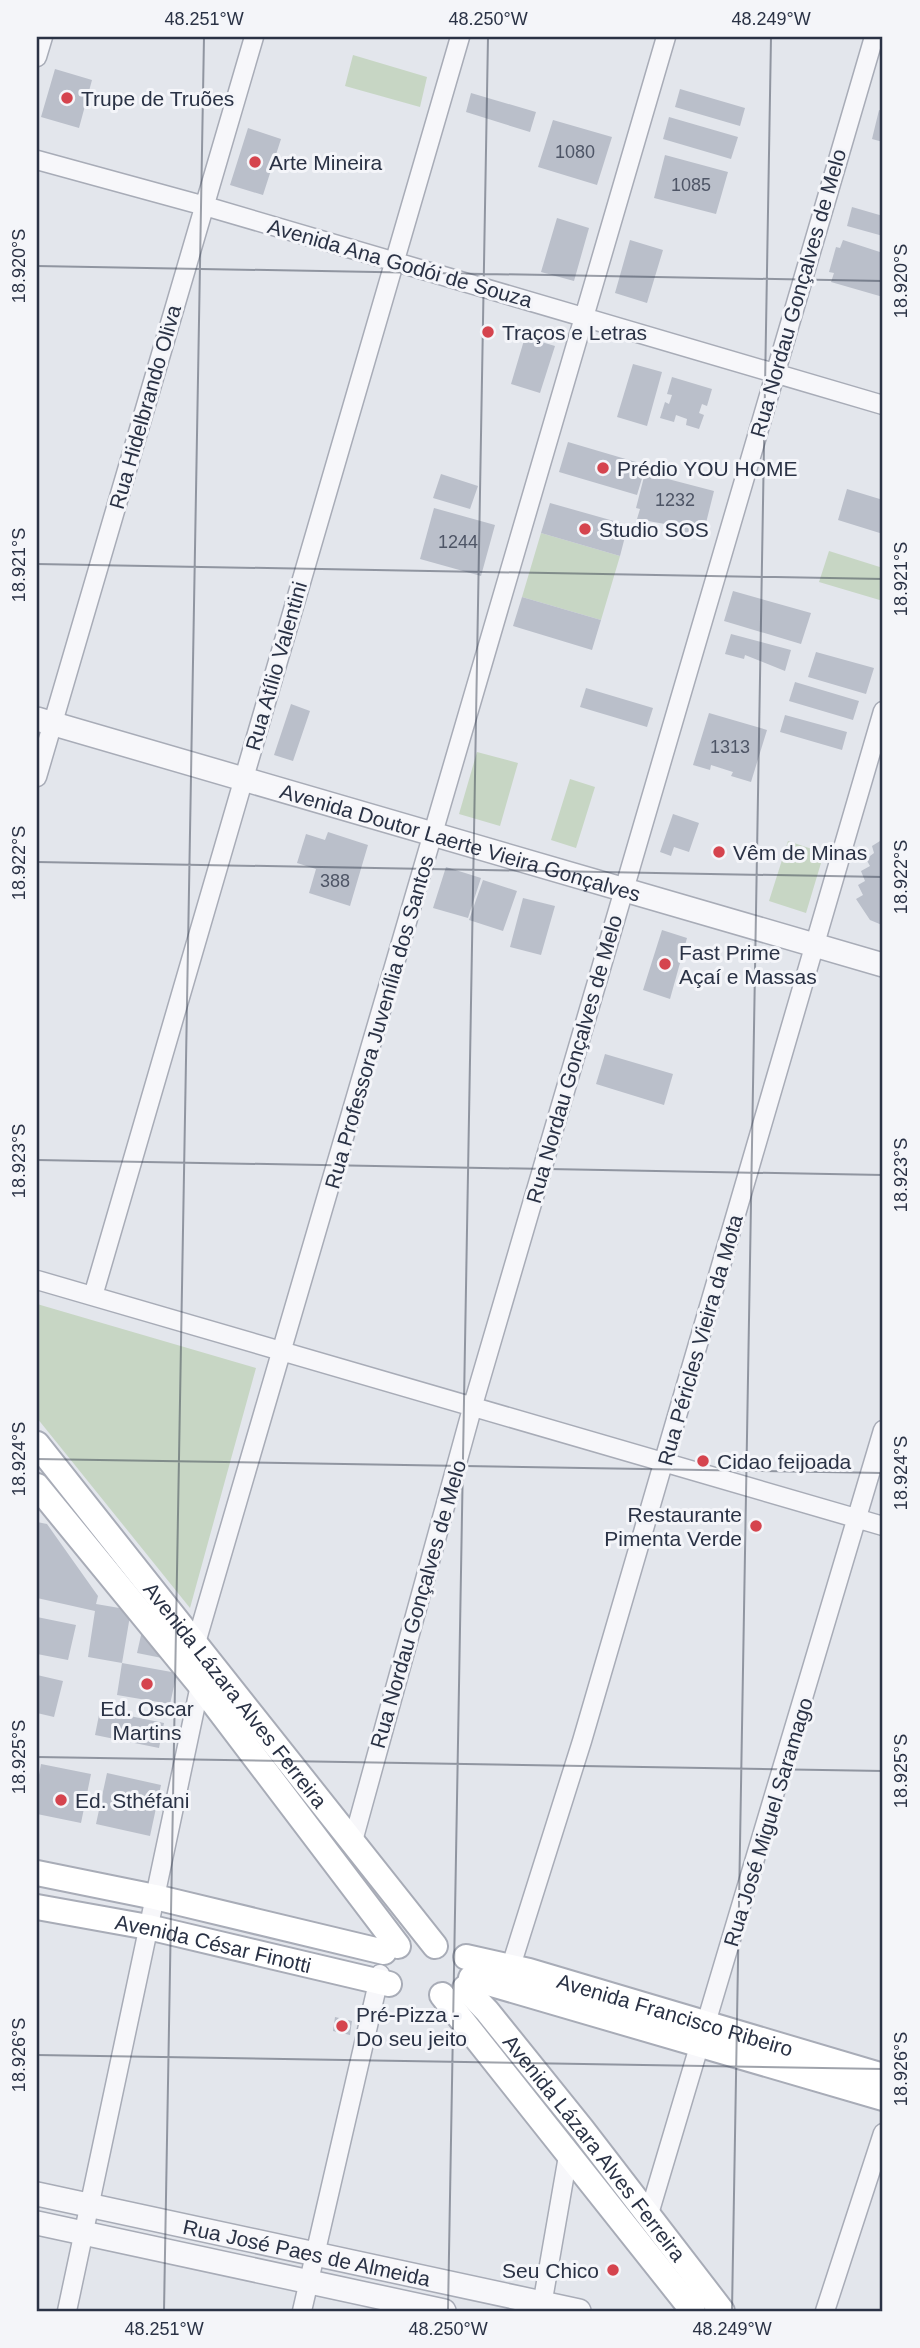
<svg xmlns="http://www.w3.org/2000/svg" width="920" height="2348" font-family="Arial,sans-serif">
<rect width="100%" height="100%" fill="#e3e6ec"/>
<path fill="#c7d6c4" d="M353 55 427 77 420 107 345 86Z
M541 533 620 556 601 620 522 597Z
M829 551 883 568V601L819 582Z
M477 752 518 763 500 826 459 814Z
M570 779 595 787 576 848 551 840Z
M788 841 824 853 806 913 769 901Z
M37 1304 256 1368 190 1608 37 1418Z"/>
<path fill="#babfca" d="M55 69 92 80 79 128 41 117Z
M680 89 745 108 740 126 675 107Z
M471 93 536 112 530 132 466 112Z
M879 110 883 111V142L872 139Z
M669 117 738 137 731 159 663 139Z
M553 120 612 137 597 185 538 167Z
M248 128 281 139 263 195 230 185Z
M665 155 728 172 716 214 654 198Z
M852 207 883 216V236L847 226Z
M557 218 589 228 574 281 541 272Z
M630 240 663 250 647 303 615 293Z
M843 240 883 253V297L831 282 834 273 829 272 836 247 840 248Z
M525 337 555 346 540 393 511 384Z
M633 364 662 372 647 426 617 417Z
M672 377 712 389 707 406 702 404 699 413 704 415 699 429 686 425 687 419 676 415 674 422 660 418 665 402 669 404 672 395 667 394Z
M568 442 646 465 637 495 559 472Z
M645 473 714 491 704 531 699 530 697 537 674 531 676 526 637 519 640 509 636 508Z
M441 474 478 486 470 509 433 498Z
M847 489 883 500V534L838 520Z
M550 503 628 525 620 556 541 533Z
M434 508 495 525 481 576 420 559Z
M733 591 811 613 801 644 724 621Z
M522 597 601 620 592 650 513 626Z
M731 634 791 650 785 671 745 655 744 659 725 654Z
M816 652 874 668 866 694 808 677Z
M795 682 859 701 853 720 789 701Z
M586 688 653 708 647 727 580 707Z
M291 704 310 711 293 761 274 755Z
M709 713 767 730 751 782 731 776 733 772 711 765 710 770 693 765Z
M785 715 847 732 842 750 780 732Z
M673 814 699 823 689 852 674 847 671 856 660 852Z
M328 832 368 845 350 906 309 893 316 869 297 863 306 834 325 840Z
M883 833V915L882 925 870 920 856 899 863 895 858 885 865 881 861 871 870 866 866 859 874 853 872 846 880 841Z
M446 867 481 878 468 918 433 908Z
M483 880 517 891 503 931 469 920Z
M523 898 555 906 541 955 510 947Z
M662 930 687 938 670 999 643 990Z
M605 1054 673 1074 664 1105 596 1084Z
M37 1522 47 1524 98 1596 96 1604 131 1610 122 1663 88 1657 95 1611 37 1598Z
M37 1617 76 1625 68 1660 37 1654Z
M144 1622 172 1660 137 1653Z
M122 1663 177 1673 170 1704 117 1695Z
M37 1675 63 1681 54 1717 37 1713Z
M100 1710 164 1723 159 1748 95 1735Z
M41 1764 91 1774 81 1823 37 1814V1786Z
M107 1773 161 1785 150 1836 96 1824Z
M335 2017 352 2021 350 2035 333 2031Z"/>
<g fill="none" stroke-linecap="round" stroke-linejoin="round">
<g stroke="#a8acb7" stroke-width="21">
<path id="minor" d="M37 57 43 37
M37 160 205 206 883 405
M37 777 254 37
M37 1280 883 1526
M93 1296 460 37
M196 1643 666 37
M353 1841 473 1405 874 37
M511 1966 582 1741 883 711
M649 2214 883 1430
M67 2311 200 1685
M302 2311 380 1974
M541 2311 568 2156
M825 2311 883 2133"/>
</g>
<g stroke="#a8acb7" stroke-width="26">
<g id="tertiary">
<path id="s1" d="M37 719 883 965"/>
<path id="s2" d="M37 2194 579 2311"/>
<path d="M37 2223 444 2311"/>
</g>
</g>
<g stroke="#a8acb7" stroke-width="28">
<g id="secondary">
<path id="s3" d="M37 1444 435 1946"/>
<path d="M37 1486 200 1685 398 1946"/>
<path d="M37 1873 155 1897 384 1952"/>
<path id="s4" d="M37 1907 148 1927 389 1984"/>
<path id="s5" d="M466 1957 529 1971 883 2076"/>
<path d="M471 1978 883 2098"/>
<path id="s6" d="M465 1988 487 2011 582 2129 722 2311"/>
<path d="M442 1995 693 2311"/>
</g>
</g>
<use href="#minor" stroke="#f7f7fa" stroke-width="18"/>
<use href="#tertiary" stroke="#f7f7fa" stroke-width="23"/>
<use href="#secondary" stroke="#fff" stroke-width="24"/>
</g>
<path fill="none" stroke="#2a3245" stroke-width="2" stroke-opacity="0.45" d="M37 266 883 281M37 564 883 579M37 862 883 877M37 1160 883 1175M37 1459 883 1473M37 1757 883 1771M37 2055 883 2069M164 2311 204 37M448 2311 488 37M732 2311 771 37"/>
<g fill="#d5444e" stroke="#f4f5f9" stroke-width="2.5">
<circle cx="67" cy="98" r="7"/>
<circle cx="255" cy="162" r="7"/>
<circle cx="488" cy="332" r="7"/>
<circle cx="603" cy="468" r="7"/>
<circle cx="585" cy="529" r="7"/>
<circle cx="719" cy="852" r="7"/>
<circle cx="665" cy="964" r="7"/>
<circle cx="703" cy="1461" r="7"/>
<circle cx="756" cy="1526" r="7"/>
<circle cx="147" cy="1684" r="7"/>
<circle cx="61" cy="1800" r="7"/>
<circle cx="342" cy="2026" r="7"/>
<circle cx="613" cy="2270" r="7"/>
</g>
<g text-anchor="middle" dominant-baseline="central" stroke-width="6" stroke-linejoin="round" paint-order="stroke">
<g font-size="18" fill="#4e5566">
<text x="575" y="152">1080</text>
<text x="691" y="185">1085</text>
<text x="675" y="500">1232</text>
<text x="458" y="542">1244</text>
<text x="730" y="747">1313</text>
<text x="335" y="881">388</text>
</g>
<g font-size="21" fill="#2a3245" stroke="#f4f5f9" text-anchor="start">
<text x="81" y="98">Trupe de Truões</text>
<text x="269" y="162">Arte Mineira</text>
<text x="502" y="332">Traços e Letras</text>
<text x="617" y="468">Prédio YOU HOME</text>
<text x="599" y="529">Studio SOS</text>
<text x="733" y="852">Vêm de Minas</text>
<text x="679" y="952">Fast Prime<tspan x="679" dy="24">Açaí e Massas</tspan></text>
<text x="717" y="1461">Cidao feijoada</text>
<text x="742" y="1514" text-anchor="end">Restaurante<tspan x="742" dy="24">Pimenta Verde</tspan></text>
<text x="147" y="1708" text-anchor="middle">Ed. Oscar<tspan x="147" dy="24">Martins</tspan></text>
<text x="75" y="1800">Ed. Sthéfani</text>
<text x="356" y="2014">Pré-Pizza -<tspan x="356" dy="24">Do seu jeito</tspan></text>
<text x="599" y="2270" text-anchor="end">Seu Chico</text>
</g>
<g font-size="21" fill="#2a3245" stroke="#f4f5f9">
<text transform="translate(400 263) rotate(16)">Avenida Ana Godói de Souza</text>
<text transform="translate(798 293) rotate(-74)">Rua Nordau Gonçalves de Melo</text>
<text transform="translate(145 407) rotate(-74)">Rua Hidelbrando Oliva</text>
<text transform="translate(276 666) rotate(-74)">Rua Atílio Valentini</text>
<text stroke="none"><textPath href="#s1" startOffset="441">Avenida Doutor Laerte Vieira Gonçalves</textPath></text>
<text transform="translate(379 1022) rotate(-74)">Rua Professora Juvenília dos Santos</text>
<text transform="translate(574 1059) rotate(-74)">Rua Nordau Gonçalves de Melo</text>
<text transform="translate(700 1340) rotate(-74)">Rua Péricles Vieira da Mota</text>
<text transform="translate(418 1604) rotate(-74)">Rua Nordau Gonçalves de Melo</text>
<text stroke="none"><textPath href="#s3" startOffset="320">Avenida Lázara Alves Ferreira</textPath></text>
<text transform="translate(768 1822) rotate(-73)">Rua José Miguel Saramago</text>
<text stroke="none"><textPath href="#s4" startOffset="180">Avenida César Finotti</textPath></text>
<text stroke="none"><textPath href="#s5" startOffset="217">Avenida Francisco Ribeiro</textPath></text>
<text stroke="none"><textPath href="#s6" startOffset="206">Avenida Lázara Alves Ferreira</textPath></text>
<text stroke="none"><textPath href="#s2" startOffset="276">Rua José Paes de Almeida</textPath></text>
</g>
</g>
<rect width="920" height="2348" fill="none" stroke="#f4f5f9" stroke-width="77"/>
<rect x="38" y="38" width="843" height="2272" fill="none" stroke="#2a3245" stroke-width="2.5"/>
<g font-size="18" text-anchor="middle" fill="#2a3245">
<text x="204" y="25">48.251°W</text>
<text x="488" y="25">48.250°W</text>
<text x="771" y="25">48.249°W</text>
<text transform="translate(19 266) rotate(-90)" y="6">18.920°S</text>
<text transform="translate(901 281) rotate(-90)" y="6">18.920°S</text>
<text transform="translate(19 565) rotate(-90)" y="6">18.921°S</text>
<text transform="translate(901 579) rotate(-90)" y="6">18.921°S</text>
<text transform="translate(19 863) rotate(-90)" y="6">18.922°S</text>
<text transform="translate(901 877) rotate(-90)" y="6">18.922°S</text>
<text transform="translate(19 1161) rotate(-90)" y="6">18.923°S</text>
<text transform="translate(901 1175) rotate(-90)" y="6">18.923°S</text>
<text transform="translate(19 1459) rotate(-90)" y="6">18.924°S</text>
<text transform="translate(901 1473) rotate(-90)" y="6">18.924°S</text>
<text transform="translate(19 1757) rotate(-90)" y="6">18.925°S</text>
<text transform="translate(901 1771) rotate(-90)" y="6">18.925°S</text>
<text transform="translate(19 2055) rotate(-90)" y="6">18.926°S</text>
<text transform="translate(901 2069) rotate(-90)" y="6">18.926°S</text>
<text x="164" y="2335">48.251°W</text>
<text x="448" y="2335">48.250°W</text>
<text x="732" y="2335">48.249°W</text>
</g>
</svg>
